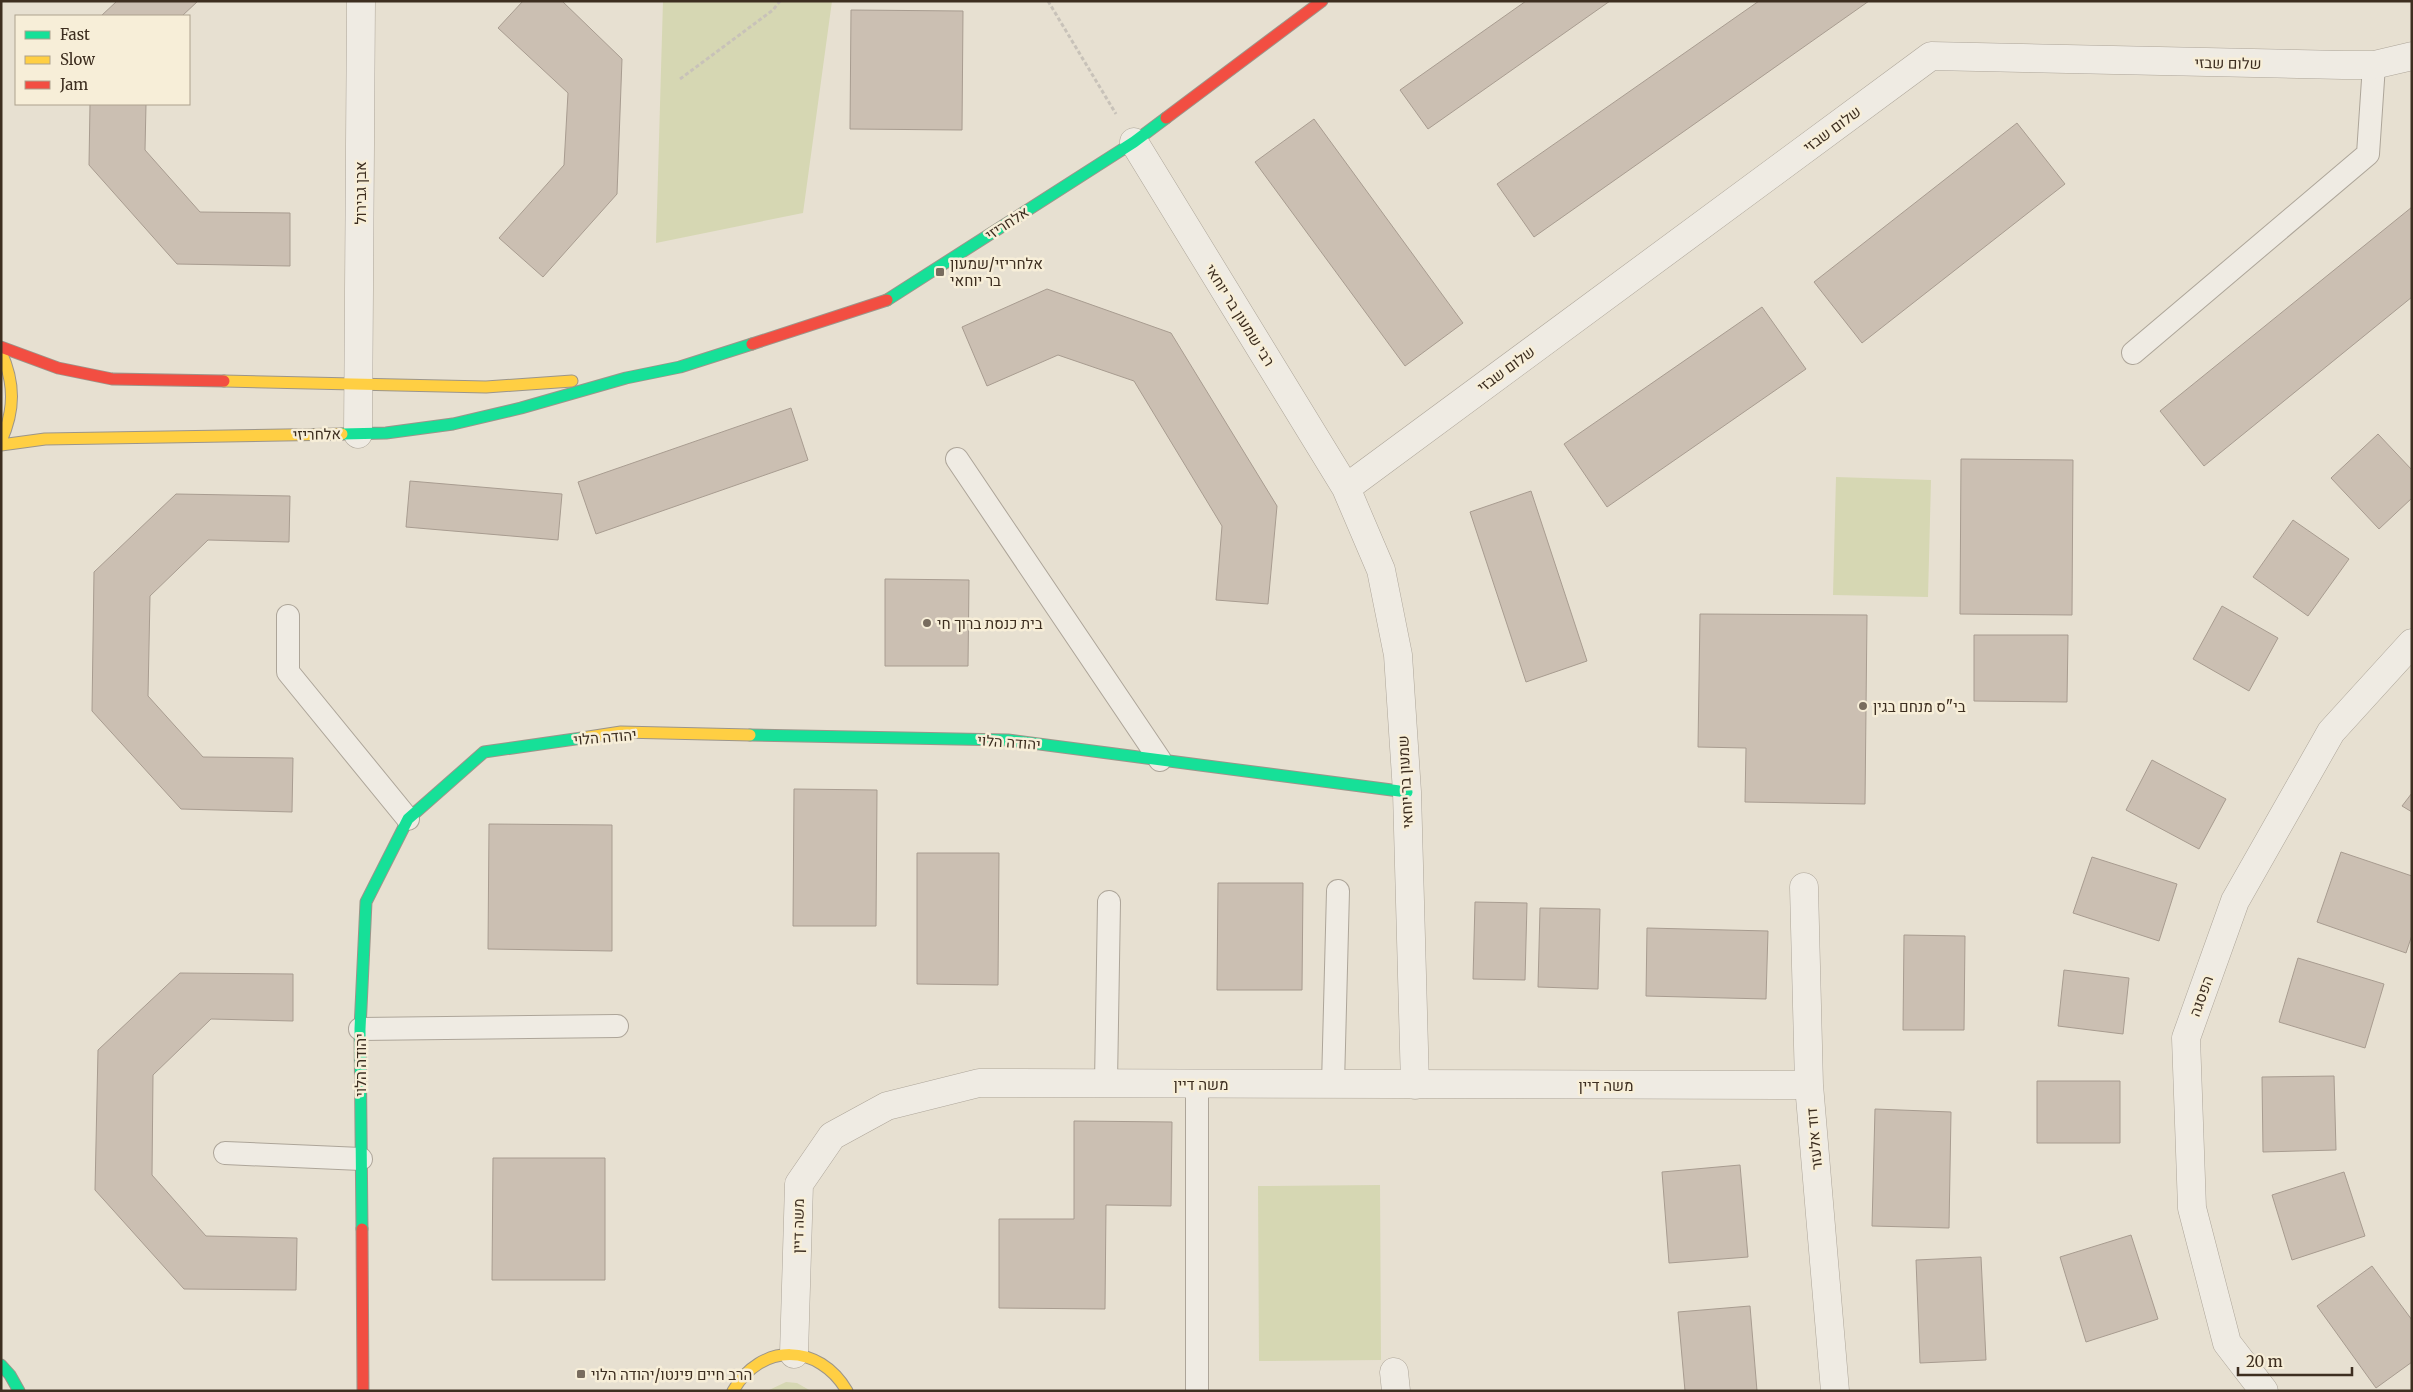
<svg xmlns="http://www.w3.org/2000/svg" width="2413" height="1392" font-family="Merriweather,Heebo,serif">
<rect width="100%" height="100%" fill="#e7e0d1"/>
<path fill="#d6d7b3" d="M663 1H832L803 213 656 243Z
M1836 477 1931 480 1928 597 1833 595Z
M1380 1185 1381 1360 1259 1361 1258 1186Z
M786 1382 797 1383 811 1391H767Z"/>
<path fill="#cbbfb2" stroke="#a89c90" d="M117 1H198L182 16H101Z
M523 1H562L622 59 617 194 543 277 499 238 564 165 568 93 498 28Z
M1526 1H1610L1428 129 1400 90Z
M1759 1H1869L1534 237 1497 184Z
M851 10 963 11 962 130 850 129Z
M90 104H146L145 150 200 212 290 213V266L177 264 89 165Z
M1314 119 1463 323 1405 366 1255 162Z
M2017 123 2065 184 1862 343 1814 282Z
M2412 207V297L2204 466 2160 411Z
M1047 289 1171 333 1277 506 1268 604 1216 600 1222 526 1134 381 1058 355 987 386 962 327Z
M1762 307 1806 369 1607 507 1564 444Z
M791 408 808 460 596 534 578 482Z
M2378 434 2412 470V498L2379 529 2331 478Z
M1961 459 2073 460 2072 615 1960 614Z
M410 481 562 494 558 540 406 527Z
M1531 491 1587 661 1526 682 1470 512Z
M176 494 290 496 289 542 208 540 150 596 148 696 203 757 293 758 292 812 181 809 92 711 94 572Z
M2293 520 2349 559 2308 616 2253 577Z
M885 579 969 580 968 666H885Z
M2222 606 2278 638 2249 691 2193 659Z
M1700 614 1867 615 1865 804 1745 802 1746 748 1698 747Z
M1974 635H2068L2067 702 1974 701Z
M2152 760 2226 799 2199 849 2126 810Z
M794 789 877 790 876 926H793Z
M2412 793V812L2402 806Z
M489 824 612 825V951L488 949Z
M2341 852 2412 876V935L2406 953 2317 922Z
M917 853H999L998 985 917 984Z
M2092 857 2177 884 2159 941 2073 913Z
M1218 883H1303L1302 990H1217Z
M1475 902 1527 903 1525 980 1473 979Z
M1540 908 1600 909 1598 989 1538 987Z
M1647 928 1768 931 1766 999 1646 996Z
M1904 935 1965 936 1964 1030H1903Z
M2298 958 2384 984 2365 1048 2279 1022Z
M2064 970 2129 978 2123 1034 2058 1026Z
M180 973 293 974V1021L211 1019 153 1075 152 1175 206 1236 297 1238 296 1290 184 1289 95 1190 98 1050Z
M2334 1076 2336 1150 2263 1152 2262 1077Z
M2037 1081H2120V1143H2037Z
M1875 1109 1951 1112 1949 1228 1872 1226Z
M1074 1121 1172 1122 1171 1206 1106 1205 1105 1309 999 1308V1219H1074Z
M493 1158H605V1280H492Z
M1740 1165 1748 1257 1669 1263 1662 1172Z
M2344 1172 2365 1236 2292 1260 2272 1195Z
M2131 1235 2158 1319 2086 1342 2060 1257Z
M1981 1257 1986 1360 1920 1363 1916 1260Z
M2372 1266 2412 1320V1362L2376 1388 2317 1306Z
M1750 1306 1757 1391H1685L1678 1312Z"/>
<g fill="none" stroke-linecap="round" stroke-linejoin="round">
<g stroke="#ada599" stroke-width="24">
<path id="lane" d="M2133 353 2368 154 2374 65
M957 459 1160 760
M288 616V672L408 819
M360 1029 617 1026
M1106 1083 1109 902
M1197 1084V1391
M1333 1084 1338 891
M225 1153 361 1159"/>
</g>
<g stroke="#ada599" stroke-width="29">
<path id="street" d="M1134 142 1346 488 1381 570 1398 655 1407 792 1415 1085
M358 434 361 1
M1346 488 1931 56 2343 65H2374L2412 56
M1804 887 1809 1085 1835 1391
M794 1354 799 1184 832 1136 887 1106 979 1083 1809 1085
M1394 1372 1396 1391
M2264 1391 2227 1343 2192 1208 2186 1038 2235 901 2331 732 2412 643"/>
</g>
<g stroke="#9c958a" stroke-width="13">
<path id="fast" d="M887 300 1134 142 1166 118
M342 434 386 433 453 424 521 408 626 378 680 367 752 344
M750 735 1008 740 1407 792
M362 1229 360 1029 366 902 408 819 484 752 582 738
M1 1365 10 1375 19 1391"/>
</g>
<g stroke="#9c958a" stroke-width="13">
<path id="slow" d="M1 352C15 383 15 410 1 441
M224 381 486 387 572 381
M1 445 45 439 342 434
M582 738 621 732 750 735
M733 1391C761 1342 819 1343 847 1391"/>
</g>
<g stroke="#9c958a" stroke-width="13">
<path id="jam" d="M1166 118 1322 1
M752 344 887 300
M1 347 58 368 112 379 224 381
M362 1229 363 1391"/>
</g>
<path stroke="#c8c2b9" stroke-width="3" stroke-dasharray="4 2.5" stroke-linecap="butt" d="M1048 1 1116 114
M680 79 773 10 780 1"/>
<use href="#lane" stroke="#efebe3" stroke-width="22"/>
<use href="#street" stroke="#efebe3" stroke-width="28"/>
<use href="#fast" stroke="#16e098" stroke-width="11"/>
<use href="#slow" stroke="#ffcf43" stroke-width="11"/>
<use href="#jam" stroke="#f24e42" stroke-width="11"/>
</g>
<g fill="#786c5e" stroke="#f7eed8" stroke-width="2">
<rect x="935" y="267" width="10" height="10" rx="2.5"/>
<circle cx="927" cy="623" r="5"/>
<circle cx="1863" cy="706" r="5"/>
<rect x="576" y="1369" width="10" height="10" rx="2.5"/>
</g>
<g text-anchor="middle" dominant-baseline="central" stroke-width="5" stroke-linejoin="round" paint-order="stroke">
<g font-size="15" fill="#3d2e20" stroke="#f7eed8">
<text transform="translate(2228 63) rotate(1)">שלום שבזי</text>
<text transform="translate(1832 129) rotate(-36)">שלום שבזי</text>
<text transform="translate(360 193) rotate(-90)">אבן גבירול</text>
<text transform="translate(1007 223) rotate(-33)">אלחריזי</text>
<text transform="translate(1240 315) rotate(58)">רבי שמעון בר יוחאי</text>
<text transform="translate(1506 369) rotate(-36)">שלום שבזי</text>
<text transform="translate(317 434) rotate(-1)">אלחריזי</text>
<text transform="translate(605 737) rotate(-5)">יהודה הלוי</text>
<text transform="translate(1009 742) rotate(4)">יהודה הלוי</text>
<text transform="translate(1405 782) rotate(-93)">שמעון בר יוחאי</text>
<text transform="translate(2201 996) rotate(-70)">הפסגה</text>
<text transform="translate(360 1065) rotate(-90)">יהודה הלוי</text>
<text x="1201" y="1084">משה דיין</text>
<text x="1606" y="1085">משה דיין</text>
<text transform="translate(1814 1139) rotate(-95)">דוד אלעזר</text>
<text transform="translate(798 1226) rotate(-89)">משה דיין</text>
</g>
<g font-size="15" fill="#3d2e20" stroke="#f7eed8" text-anchor="start">
<text x="950" y="263">אלחריזי/שמעון<tspan x="950" dy="17">בר יוחאי</tspan></text>
<text x="937" y="623">בית כנסת ברוך חי</text>
<text x="1873" y="706">בי"ס מנחם בגין</text>
<text x="591" y="1374">הרב חיים פינטו/יהודה הלוי</text>
</g>
</g>
<rect width="2413" height="1392" fill="none" stroke="#3d2e20" stroke-width="5"/>
<rect x="15" y="15" width="175" height="90" fill="#f7eed8" stroke="#ada18e"/>
<rect x="25" y="31" width="25" height="8" fill="#16e098" stroke="#ada18e"/>
<text x="60" y="40" font-size="15" fill="#3d2e20">Fast</text>
<rect x="25" y="56" width="25" height="8" fill="#ffcf43" stroke="#ada18e"/>
<text x="60" y="65" font-size="15" fill="#3d2e20">Slow</text>
<rect x="25" y="81" width="25" height="8" fill="#f24e42" stroke="#ada18e"/>
<text x="60" y="90" font-size="15" fill="#3d2e20">Jam</text>
<path d="M2238 1367v8h114v-8" fill="none" stroke="#3d2e20" stroke-width="2.5"/>
<text x="2246" y="1367" font-size="15" fill="#3d2e20" stroke="#f7eed8" stroke-width="4" paint-order="stroke">20 m</text>
</svg>
